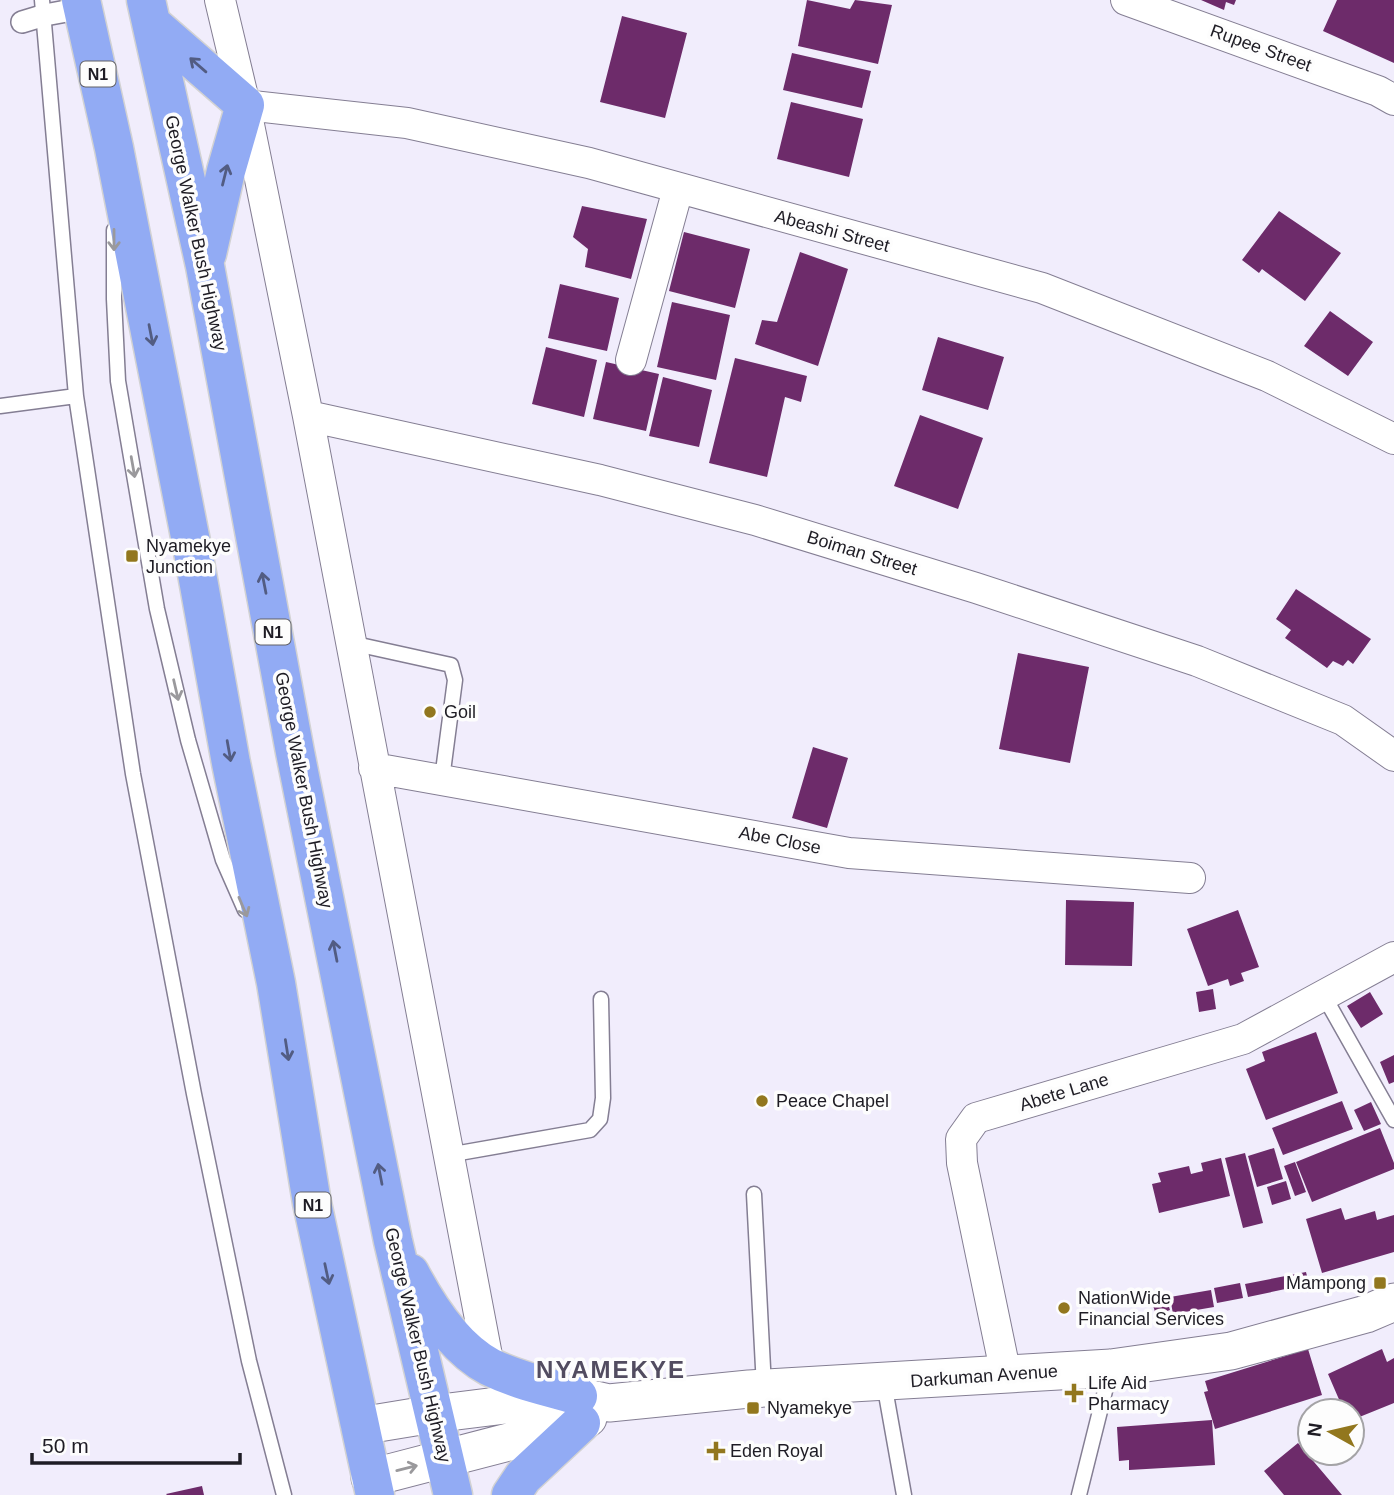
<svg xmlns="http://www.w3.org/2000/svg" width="1394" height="1495" font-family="Arial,sans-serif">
<rect width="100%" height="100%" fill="#f1edfc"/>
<path fill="#6d2b6a" d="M807 0 850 9 855 0 892 5 878 64 798 46Z
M1201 0H1236L1234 5 1226 2 1224 10Z
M1337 0H1394V63L1323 31Z
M622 16 687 33 665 118 600 102Z
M792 53 871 71 862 108 783 90Z
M791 102 863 119 849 177 777 159Z
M582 206 647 219 631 279 585 267 588 249 573 237Z
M1279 211 1341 253 1305 301 1262 269 1259 273 1242 260Z
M684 232 750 249 735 308 669 291Z
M800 252 848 269 818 366 755 344 762 320 777 322Z
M560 284 619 298 607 351 548 338Z
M672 302 730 315 716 380 657 367Z
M1330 311 1373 342 1348 376 1304 346Z
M938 337 1004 357 988 410 922 390Z
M546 347 597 360 584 417 532 404Z
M735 358 807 376 801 402 785 397 767 477 709 463Z
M606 362 659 374 646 431 593 419Z
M663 377 712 390 699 447 649 436Z
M920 415 983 438 958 509 894 486Z
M1296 589 1371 639 1353 664 1348 660 1343 666 1333 661 1327 668 1285 638 1291 630 1276 619Z
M1018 653 1089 667 1070 763 999 749Z
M813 747 848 758 827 828 792 818Z
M1066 900 1134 902 1132 966 1065 965Z
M1238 910 1259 967 1241 973 1244 981 1230 986 1228 979 1208 986 1187 929Z
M1213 989 1216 1009 1199 1012 1196 992Z
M1370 992 1383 1014 1361 1028 1347 1006Z
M1316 1032 1338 1093 1266 1120 1246 1069 1265 1061 1262 1052Z
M1394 1055V1082L1389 1084 1380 1062Z
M1342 1101 1353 1129 1283 1155 1272 1128Z
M1371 1102 1381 1124 1364 1131 1354 1110Z
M1380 1128 1394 1163V1169L1312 1202 1296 1162Z
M1274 1148 1283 1179 1257 1187 1248 1156Z
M1245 1153 1263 1223 1243 1228 1225 1158Z
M1221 1158 1230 1196 1159 1213 1152 1184 1161 1182 1158 1173 1189 1166 1191 1174 1203 1171 1201 1163Z
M1295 1162 1306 1192 1295 1196 1284 1166Z
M1286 1181 1291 1199 1272 1205 1267 1187Z
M1341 1208 1345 1220 1375 1211 1377 1220 1394 1215V1252L1322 1273 1306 1219Z
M1306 1272 1309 1284 1248 1297 1245 1284Z
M1240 1283 1243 1298 1217 1303 1214 1288Z
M1211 1290 1214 1307 1173 1314 1170 1297Z
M1165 1294 1170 1310 1156 1315 1151 1299Z
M1308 1349 1322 1395 1215 1429 1204 1392 1208 1391 1205 1381Z
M1382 1349 1387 1362 1394 1358V1403L1352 1420V1411H1344L1328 1374Z
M1212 1420 1215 1465 1129 1470V1460L1119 1461 1117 1427Z
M1298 1443 1342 1495H1284L1264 1471Z
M202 1486 204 1495H167L166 1494Z"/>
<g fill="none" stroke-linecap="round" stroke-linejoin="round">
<g stroke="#847e93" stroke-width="17">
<path id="service" d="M42 0 76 396 133 774 194 1094 249 1361 284 1495
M114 230V299L118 381 157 609 188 740 223 860 245 910
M0 406 76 396
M351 643 451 665 455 680 442 779
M1324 996 1394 1120
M448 1155 590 1130 600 1119 603 1098 601 999
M754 1194 764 1387
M884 1383 904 1495
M1079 1495 1110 1371"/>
</g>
<g stroke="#847e93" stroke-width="24">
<path id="pedestrian" d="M22 22 45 15 83 8"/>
</g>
<g stroke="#847e93" stroke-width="32">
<path id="minor" d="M220 0 245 105 308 416 489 1366
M1126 0 1378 91 1394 100
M245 105 407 123 589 163 1042 288 1267 376 1394 439
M631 360 678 189
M308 416 600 480 755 520 976 588 1197 661 1343 720 1394 756
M374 768 849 853 1190 878
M1006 1375 962 1163 961 1139 976 1118 1243 1039 1394 957"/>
</g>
<g stroke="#847e93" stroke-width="39">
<path id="tertiary" d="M360 1426 433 1414 578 1396 609 1403 749 1389 1111 1368 1231 1351 1366 1314 1394 1302
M370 1478 581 1423 588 1418"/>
</g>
<g stroke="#d2d2d3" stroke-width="41">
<path id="trunk" d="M81 0 114 148 194 557 231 763 276 983 312 1203 375 1495
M146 0 205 266 295 752 393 1241 453 1495
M152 24 245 105 226 171 207 254
M410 1273C428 1307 454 1348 490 1367 518 1381 549 1387 578 1396
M511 1495 523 1477 581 1423"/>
</g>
<use href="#service" stroke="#fff" stroke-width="14"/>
<use href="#pedestrian" stroke="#fff" stroke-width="21"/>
<use href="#minor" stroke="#fff" stroke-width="30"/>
<use href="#tertiary" stroke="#fff" stroke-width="37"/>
<use href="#trunk" stroke="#92abf4" stroke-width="38"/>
</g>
<defs><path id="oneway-shaft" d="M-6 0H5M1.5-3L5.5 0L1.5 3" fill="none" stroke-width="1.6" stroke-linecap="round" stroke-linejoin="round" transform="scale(1.75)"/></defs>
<g stroke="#525c82">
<use href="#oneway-shaft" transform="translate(198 65) rotate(-139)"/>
<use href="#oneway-shaft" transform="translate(225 175) rotate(-76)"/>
<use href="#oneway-shaft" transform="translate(151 335) rotate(79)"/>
<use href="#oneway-shaft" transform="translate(264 583) rotate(-101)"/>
<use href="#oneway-shaft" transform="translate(229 751) rotate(80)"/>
<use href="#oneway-shaft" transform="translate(335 951) rotate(-101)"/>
<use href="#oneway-shaft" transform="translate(287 1050) rotate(81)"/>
<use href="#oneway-shaft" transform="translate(380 1174) rotate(-101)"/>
<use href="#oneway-shaft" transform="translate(327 1274) rotate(78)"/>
</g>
<g stroke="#9a999c">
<use href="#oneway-shaft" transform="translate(114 240) rotate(90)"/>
<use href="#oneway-shaft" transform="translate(133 467) rotate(80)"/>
<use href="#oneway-shaft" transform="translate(176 690) rotate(77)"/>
<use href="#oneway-shaft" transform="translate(243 907) rotate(67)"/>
<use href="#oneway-shaft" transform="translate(407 1468) rotate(-14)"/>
</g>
<g fill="#92771e" stroke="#fdfdfd" stroke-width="2.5">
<rect x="125" y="549" width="14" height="14" rx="3.5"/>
<circle cx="430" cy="712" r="7"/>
<circle cx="762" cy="1101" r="7"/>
<rect x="1373" y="1276" width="14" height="14" rx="3.5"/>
<circle cx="1064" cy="1308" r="7"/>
<path d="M1070.5 1382.5h7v7h7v7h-7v7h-7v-7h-7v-7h7z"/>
<rect x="746" y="1401" width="14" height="14" rx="3.5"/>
<path d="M712.5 1440.5h7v7h7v7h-7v7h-7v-7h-7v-7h7z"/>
</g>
<g text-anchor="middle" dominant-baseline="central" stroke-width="7" stroke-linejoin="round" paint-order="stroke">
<g fill="#fdfdfd" stroke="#616065" stroke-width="2">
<rect x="80.5" y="61.5" width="35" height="25" rx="5"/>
<rect x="255.5" y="619.5" width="35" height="25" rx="5"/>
<rect x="295.5" y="1192.5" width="35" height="25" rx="5"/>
</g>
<g font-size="16" font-weight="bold" fill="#1e1c24">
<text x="98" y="74">N1</text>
<text x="273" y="632">N1</text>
<text x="313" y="1205">N1</text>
</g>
<g font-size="18" fill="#1e1c24" stroke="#fdfdfd">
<text transform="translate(1261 48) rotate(20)">Rupee Street</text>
<text transform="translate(832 231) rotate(15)">Abeashi Street</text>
<text transform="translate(196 233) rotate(78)">George Walker Bush Highway</text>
<text transform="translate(862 553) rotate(17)">Boiman Street</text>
<text transform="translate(304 790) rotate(79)">George Walker Bush Highway</text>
<text transform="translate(780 840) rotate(11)">Abe Close</text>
<text transform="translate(1064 1092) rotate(-17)">Abete Lane</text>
<text transform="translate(418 1345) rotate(77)">George Walker Bush Highway</text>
<text transform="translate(984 1376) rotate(-4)">Darkuman Avenue</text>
</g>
<g font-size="18" fill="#1e1c24" stroke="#fdfdfd" text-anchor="start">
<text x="146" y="546">Nyamekye<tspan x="146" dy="21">Junction</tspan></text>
<text x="444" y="712">Goil</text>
<text x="776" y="1101">Peace Chapel</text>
<text x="1366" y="1283" text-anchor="end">Mampong</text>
<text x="1078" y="1298">NationWide<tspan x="1078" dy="21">Financial Services</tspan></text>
<text x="1088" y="1383">Life Aid<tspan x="1088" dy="21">Pharmacy</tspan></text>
<text x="767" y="1408">Nyamekye</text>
<text x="730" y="1451">Eden Royal</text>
</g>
<g font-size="24" font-weight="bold" letter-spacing="2" fill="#524c60" stroke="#fdfdfd">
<text x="611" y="1369">NYAMEKYE</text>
</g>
</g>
<g transform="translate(1331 1432) rotate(278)"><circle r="33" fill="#fdfdfd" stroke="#a4a3a6" stroke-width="2"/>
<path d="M0-5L12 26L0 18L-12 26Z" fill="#92771e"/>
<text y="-10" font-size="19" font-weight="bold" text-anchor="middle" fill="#1e1c24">N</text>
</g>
<path d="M32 1453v10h208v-10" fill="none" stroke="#1e1c24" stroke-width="3.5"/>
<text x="42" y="1453" font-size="21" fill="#1e1c24" stroke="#fdfdfd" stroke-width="5" paint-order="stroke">50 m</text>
</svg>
